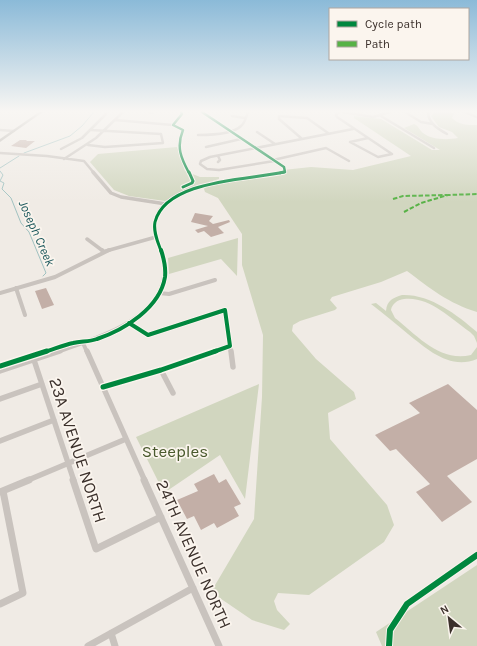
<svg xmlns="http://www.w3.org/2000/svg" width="477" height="646" font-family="Karla,sans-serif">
<rect width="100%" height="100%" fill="#f0ebe5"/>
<path fill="#d1d6bf" d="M435 112 453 113 454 114 452 118C458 125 468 125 477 125V312C448 303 431 289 407 271L381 282 332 297 330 300 337 308 335 310 300 321 293 325 292 331 316 359 354 392 356 399 328 413 330 439 387 505 394 525 384 542 309 595 278 593 274 601 277 610 290 624 284 630 252 620 211 592 254 519 262 397 263 335 242 265V234L218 198 205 192 204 189 206 186 283 170 311 167 353 170 411 156 354 118V116L381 119 432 150H440L404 128 414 124C419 126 419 130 423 133 432 140 447 140 458 138L452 132 439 127 431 116Z
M177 147 185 171 200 177H219V179L189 188 165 201 129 196 114 190 90 162 98 154Z
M238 238 237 276 221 259 169 274 168 258Z
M402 295C430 294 456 314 477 332V343L474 336 470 332C450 318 429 296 404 299 397 300 392 304 391 310L395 318C418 336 439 362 471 355L477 347V359C450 370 428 350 408 334 396 324 384 314 371 304L376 303 386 311C387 300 393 298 402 295Z
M259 384 245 499 220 455 164 493 136 437Z
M477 565V646H382L376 632Z"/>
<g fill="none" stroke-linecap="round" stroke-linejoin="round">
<path stroke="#a1c2c1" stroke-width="1" d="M24 153 70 136 82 126 94 112
M0 168 19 156
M0 171 3 175 0 181 4 183 2 189 11 198 21 223 29 232 46 273 43 276"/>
</g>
<path fill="#c3afa7" d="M20 140H27L26 141H35L26 148 11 146Z
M195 213 213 216 209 221 213 224 229 220 230 222 218 227 224 233 211 237 204 231 198 233 195 230 208 226 191 222Z
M46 288 54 305 42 309 35 291Z
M448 384 477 410V459L447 476 472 502 442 522 416 492 430 484 396 449 390 451 375 435 420 413 409 403Z
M214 474 219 483 226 479 241 504 234 507 239 516 217 528 214 523 201 530 194 516 187 519 177 500 198 491 194 484Z"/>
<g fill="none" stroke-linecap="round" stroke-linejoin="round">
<path stroke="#c9c3be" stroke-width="2.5" d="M149 112 152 113
M202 112 284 167 285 172 280 173
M339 112 336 115 337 117 392 154 378 157 350 142 368 138
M343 112 373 117 390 112
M405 112 421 122 433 124
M428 112C428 123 438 129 447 134
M465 112 477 117
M232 116 245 118
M381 116 434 148
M115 120 173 125 182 114 181 112
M0 130 14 131
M257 132 275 144
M198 135C209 135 233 134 241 126 245 123 246 117 248 112
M301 138 279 119V116L307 118 328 133
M88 145 105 147 163 143 161 134 91 130
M206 147 241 139
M61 149 82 138 106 114
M0 153 47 156 84 161 94 173
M218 156 220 160 218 162
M64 159 96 138 123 112
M273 160 326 148 349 161
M274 161 219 170 207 169 200 164 201 161 210 157 353 129"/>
<path stroke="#c9c3be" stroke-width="3.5" d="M93 172 111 193 121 197 166 204
M87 239 103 251
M106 251 156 237
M161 251C157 241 152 229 156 218 169 178 250 180 284 172"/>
<path stroke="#c9c3be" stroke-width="4" d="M102 250 104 252
M16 288 25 315
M0 293 55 277 109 250
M159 293 169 294 215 280
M129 323 148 335 225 310 230 346 213 352
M83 343 87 352
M230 346 231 352
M57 352C102 336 182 314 161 250"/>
<path stroke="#c9c3be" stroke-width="5.5" d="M87 351 145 481
M231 351 233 367
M34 360 74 481
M161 370 173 393
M0 371 60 351
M103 387 161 370 216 351
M0 399 42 384
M0 441 54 420
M26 481 126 439"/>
<path stroke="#c9c3be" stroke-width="7" d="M73 480 96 549 161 517
M144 480 219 646
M0 492 29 480
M0 604 23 593 3 491
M111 633 115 646
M88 646 193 588
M389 646 390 630 407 604 477 555"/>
<path fill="#afaaa4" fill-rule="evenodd" d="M39 112H43L0 142V139Z"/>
<path stroke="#57b246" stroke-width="2" stroke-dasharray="4.5 2" stroke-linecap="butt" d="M393 199 403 196 447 195
M404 212 421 203 448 195 477 194"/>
<g stroke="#fbf5ee" stroke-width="4">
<path id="cycleway-far4" d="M181 112 182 114 173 125 183 130C176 147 181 158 189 173
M202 112 284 167 285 172 280 173"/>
</g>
<g stroke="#fbf5ee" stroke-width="5">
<path id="cycleway-far3" d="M183 187 192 183 193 181 189 172
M161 251C158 242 153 232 155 222 166 179 250 180 284 172"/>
</g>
<g stroke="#fbf5ee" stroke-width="6">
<path id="cycleway-far2" d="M129 323 148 335 225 310 230 346 213 352
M44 352C54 349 64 345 73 343 81 341 89 342 97 339 124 330 160 308 165 277 166 268 164 259 161 250"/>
</g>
<g stroke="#fbf5ee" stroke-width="8">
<path id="cycleway-far1" d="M0 366 47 351
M103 387 161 370 216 351"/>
</g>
<g stroke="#fbf5ee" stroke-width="8">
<path id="cycleway" d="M389 646 390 630 407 604 477 555"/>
</g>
<use href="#cycleway-far4" stroke="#00873e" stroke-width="2.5"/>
<use href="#cycleway-far3" stroke="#00873e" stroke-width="3"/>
<use href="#cycleway-far2" stroke="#00873e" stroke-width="4"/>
<use href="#cycleway-far1" stroke="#00873e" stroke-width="5"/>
<use href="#cycleway" stroke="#00873e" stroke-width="6"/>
</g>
<linearGradient id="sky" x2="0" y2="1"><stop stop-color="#8bbad8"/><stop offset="0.55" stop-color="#f8f6f3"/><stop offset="1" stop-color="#f8f6f3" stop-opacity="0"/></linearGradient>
<rect width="477" height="202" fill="url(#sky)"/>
<g text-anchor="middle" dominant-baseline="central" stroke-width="3.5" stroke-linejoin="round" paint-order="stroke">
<g font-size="13" font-style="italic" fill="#1f5a5e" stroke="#fbf5ee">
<text transform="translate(37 233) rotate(66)">Joseph Creek</text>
</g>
<g font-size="17" fill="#3b302b" stroke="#fbf5ee">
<text transform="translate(78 450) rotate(72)">23A AVENUE NORTH</text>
<text transform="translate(194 554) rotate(66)">24TH AVENUE NORTH</text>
</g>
<g font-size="17" fill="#4a5a2e" stroke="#fbf5ee">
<text x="175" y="451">Steeples</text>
</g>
</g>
<rect x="329" y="8" width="140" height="52" fill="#fbf5ee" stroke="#aea6a0"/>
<rect x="337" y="21" width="20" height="6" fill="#00873e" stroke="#aea6a0"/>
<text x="365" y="28" font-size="12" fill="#3b302b">Cycle path</text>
<rect x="337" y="41" width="20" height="6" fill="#57b246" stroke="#aea6a0"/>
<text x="365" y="48" font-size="12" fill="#3b302b">Path</text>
<g transform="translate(449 618) rotate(331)" stroke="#fbf5ee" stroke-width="3" paint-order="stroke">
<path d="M0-3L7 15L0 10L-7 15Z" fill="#3b302b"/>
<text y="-6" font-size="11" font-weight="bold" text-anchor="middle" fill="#3b302b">N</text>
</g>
</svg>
